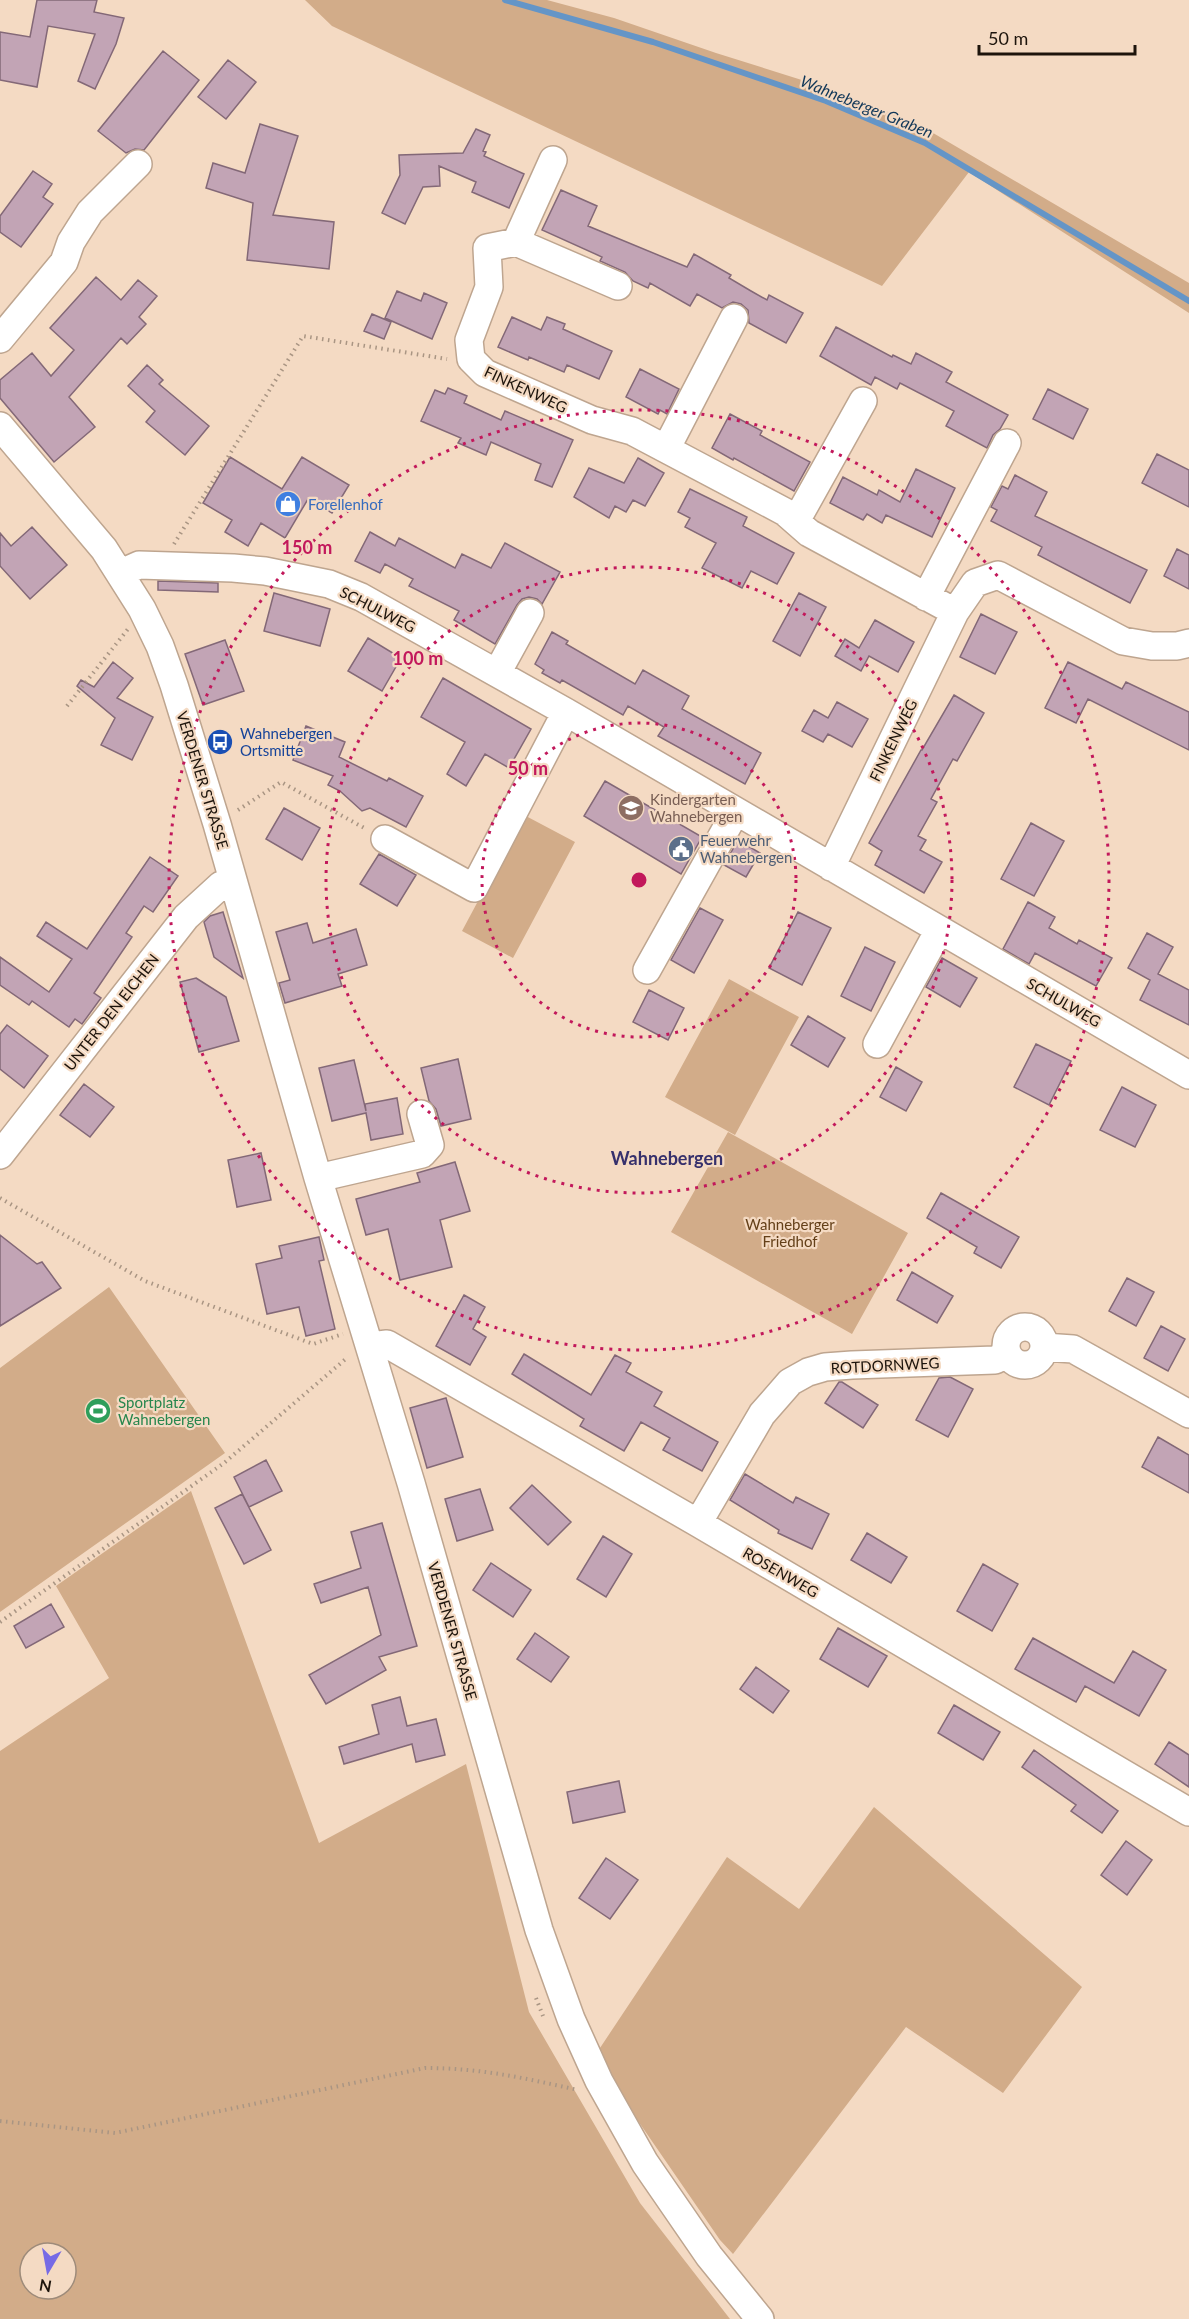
<svg xmlns="http://www.w3.org/2000/svg" width="1189" height="2319" font-family="Lato,sans-serif">
<rect width="100%" height="100%" fill="#f4dac3"/>
<path fill="#d2ac89" fill-rule="evenodd" d="M305 0H547L614 18 716 53 824 87 916 123 1189 283V313L969 172 882 286 332 26Z
M524 815 575 842 513 958 462 931Z
M729 979 799 1017 735 1135 665 1097Z
M728 1132 908 1233 852 1334 671 1232Z
M109 1287 225 1453 0 1612V1368Z
M191 1491 319 1843 466 1764 529 2012 640 2203 730 2319H0V1751L109 1678 56 1586ZM30 2253H66V2289H30Z
M874 1807 1082 1987 1003 2093 906 2027 733 2254 720 2240 594 2057 727 1857 799 1909Z"/>
<g fill="none" stroke-linecap="round" stroke-linejoin="round">
<path stroke="#6495c7" stroke-width="6" d="M505 0 653 42 826 101 925 143 1189 301"/>
</g>
<path fill="#c2a4b5" stroke="#836877" stroke-width="1.5" d="M37 0H97L94 12 124 18 116 44 95 89 78 81 95 34 48 26 37 87 0 80V32L30 37Z
M163 51 199 80 144 150 135 149 126 153 98 131Z
M228 60 256 82 226 119 198 97Z
M260 124 298 136 273 215 334 222 329 269 247 260 253 203 206 188 213 163 245 173Z
M476 129 490 135 483 151 486 152 484 156 524 174 509 208 472 192 476 182 439 166 440 186 423 187 405 224 382 213 400 175 399 155 463 153Z
M33 171 52 184 43 197 53 204 21 247 0 232V216Z
M561 190 597 206 588 226 687 267 694 254 731 275 729 278 751 291 767 300 769 295 803 313 786 343 749 323 748 310 741 304 733 302 722 308 697 294 690 306 650 283 648 288 633 281 625 272 600 261 602 257 542 230Z
M96 277 121 300 138 280 157 296 139 317 146 324 127 344 121 338 69 397 95 427 54 462 0 398V380L32 353 51 376 74 350 50 328Z
M397 291 421 301 424 293 447 303 432 339 385 318Z
M372 314 391 322 384 339 364 331Z
M512 317 541 330 547 317 565 324 563 329 612 351 599 379 567 365 564 372 529 357 528 360 498 347Z
M836 327 892 357 893 355 911 364 916 353 952 372 946 382 1008 415 1000 429 993 435 987 448 946 426 954 411 900 383 897 389 875 377 871 385 820 356Z
M147 365 163 380 159 384 209 426 185 455 146 422 155 411 128 386Z
M640 369 679 389 667 414 660 410 658 414 626 397Z
M448 388 467 396 464 403 501 420 505 411 573 440 552 487 535 480 541 464 491 442 486 455 458 443 461 438 421 421 435 390 445 394Z
M1048 389 1088 409 1073 439 1033 419Z
M730 414 762 431 760 435 810 462 794 491 734 458 733 460 712 448Z
M1157 454 1189 470V507L1142 483Z
M230 457 282 489 302 457 349 485 332 513 308 499 285 538 261 523 248 546 225 532 232 520 203 503Z
M638 458 664 473 645 506 633 500 626 512 615 506 609 518 574 497 589 468 624 483Z
M916 469 955 488 932 537 886 515 882 523 867 514 863 520 830 503 843 477 877 495 879 490 900 502Z
M1015 475 1047 492 1035 516 1147 570 1130 603 1038 555 1042 547 991 521 997 510 991 507 1002 486 1008 489Z
M690 489 747 517 743 526 794 553 777 584 751 571 742 588 702 568 716 543 685 527 690 518 678 512Z
M32 527 67 565 30 599 0 566V533L11 546Z
M370 532 395 546 399 538 455 568 462 554 491 568 505 543 560 572 542 604 537 599 529 597 522 599 517 605 495 644 454 620 459 611 409 586 413 579 385 564 380 573 355 561Z
M1177 549 1189 555V589L1164 576Z
M158 581 218 583V592L158 590Z
M274 593 330 609 320 646 264 631Z
M799 593 826 607 800 656 773 641Z
M981 614 1017 632 995 674 960 657Z
M875 620 914 642 898 672 869 656 861 671 835 656 845 639 859 648Z
M552 632 568 641 566 644 635 684 643 670 689 696 682 709 761 753 745 784 658 736 664 727 628 706 623 715 562 680 560 683 542 673 544 670 535 664Z
M368 638 401 658 382 691 348 671Z
M225 640 244 691 203 705 185 654Z
M113 662 133 678 117 698 153 717 132 760 101 745 115 718 77 686 81 680 94 687Z
M1068 662 1122 689 1126 682 1189 712V750L1088 699 1076 723 1045 708Z
M443 678 531 729 509 768 485 754 466 786 447 774 465 742 421 717Z
M954 695 984 713 957 761 953 759 931 799 937 802 918 836 926 840 920 850 942 862 924 893 875 865 882 851 869 843 921 750H922Z
M837 702 868 719 852 747 828 734 823 742 802 731 814 710 828 718Z
M306 726 345 742 339 757 387 781 389 778 423 796 406 827 370 808 362 811 340 791 328 785 333 776 293 760Z
M605 781 702 837 681 874 584 816Z
M284 808 320 828 302 860 266 839Z
M1031 823 1064 841 1034 896 1001 879Z
M738 840 760 853 746 877 724 865Z
M379 854 416 875 397 906 360 884Z
M150 857 178 876 153 912 144 906 126 933 132 937 94 993 101 998 82 1024 75 1019 69 1027 32 1001 29 1005 0 985V957L49 992 72 959 37 936 46 922 87 949Z
M1028 902 1055 917 1049 928 1077 944 1079 940 1112 958 1096 986 1035 953 1029 964 1003 949Z
M700 908 723 920 694 973 671 960Z
M223 912 243 978 214 957 204 922 210 916Z
M798 912 831 928 802 985 769 968Z
M307 923 313 943 356 929 367 965 338 974 342 986 285 1003 279 983 290 980 276 932Z
M1147 933 1173 947 1158 974 1189 990V1025L1140 1000 1150 980 1128 968Z
M865 947 895 962 871 1011 841 996Z
M942 958 977 978 960 1007 926 987Z
M196 978 226 997 239 1041 199 1052 180 982Z
M649 990 684 1008 668 1040 633 1022Z
M808 1016 845 1038 828 1067 791 1045Z
M7 1025 48 1056 24 1088 0 1069V1034Z
M1036 1044 1071 1061 1049 1105 1014 1087Z
M458 1059 471 1119 441 1126 436 1109 429 1101 421 1068Z
M354 1060 366 1111 365 1104 397 1098 403 1134 371 1140 366 1113 332 1121 319 1068Z
M896 1067 922 1082 906 1111 880 1097Z
M84 1084 114 1107 90 1137 60 1115Z
M1122 1087 1156 1105 1135 1147 1100 1130Z
M261 1153 271 1200 237 1207 228 1160Z
M455 1162 470 1211 440 1220 452 1267 400 1280 388 1229 366 1235 356 1199 420 1182 417 1173Z
M941 1193 1019 1237 1001 1268 974 1253 977 1247 927 1218Z
M0 1235 37 1264 42 1262 61 1288 0 1326Z
M319 1237 324 1260 319 1261 335 1329 306 1336 299 1307 267 1314 256 1264 282 1258 279 1246Z
M912 1272 953 1296 937 1323 897 1300Z
M1127 1278 1154 1292 1136 1326 1109 1311Z
M464 1295 485 1307 473 1329 486 1337 470 1365 436 1346Z
M1161 1326 1185 1339 1168 1371 1144 1358Z
M524 1354 591 1395 615 1355 631 1363 626 1372 662 1392 654 1406 718 1442 702 1471 663 1450 670 1438 641 1422 624 1451 580 1426 584 1419 512 1374Z
M950 1377 973 1389 948 1437 916 1420 939 1378Z
M839 1382H842L878 1405 863 1428 825 1403Z
M446 1398 463 1457 427 1468 410 1408Z
M1158 1437 1189 1455V1493L1142 1467Z
M266 1460 282 1491 249 1507 234 1477Z
M745 1474 793 1503 796 1497 829 1514 812 1549 778 1533 779 1530 730 1500Z
M532 1485 571 1522 548 1545 510 1508Z
M480 1489 493 1530 457 1541 445 1499Z
M242 1494 271 1550 244 1564 215 1508Z
M382 1523 417 1646 379 1657 386 1670 326 1704 309 1675 381 1635 368 1587 321 1603 314 1584 361 1568 351 1532Z
M867 1533 907 1557 891 1583 851 1560Z
M603 1536 632 1554 606 1597 577 1579Z
M491 1563 531 1590 513 1617 473 1590Z
M983 1564 1018 1584 992 1631 957 1611Z
M51 1604 64 1627 26 1648 14 1626Z
M838 1628 887 1656 868 1687 820 1659Z
M535 1633 569 1657 551 1682 517 1659Z
M1033 1638 1114 1683 1133 1651 1166 1670 1139 1716 1085 1686 1076 1702 1015 1669Z
M756 1667 789 1691 773 1713 740 1689Z
M400 1697 407 1726 436 1719 445 1755 416 1762 412 1744 344 1764 339 1747 379 1734 372 1705Z
M954 1705 1000 1732 983 1760 938 1733Z
M1169 1742 1189 1755V1787L1155 1764Z
M1034 1750 1118 1811 1102 1833 1071 1811 1076 1805 1022 1767Z
M619 1781 625 1812 573 1823 567 1792Z
M1126 1841 1152 1860 1127 1895 1101 1875Z
M606 1858 638 1880 610 1919 579 1898Z"/>
<g fill="none" stroke-linecap="round" stroke-linejoin="round">
<g stroke="#bea58f" stroke-width="30">
<path id="minor" d="M553 160 516 242 487 248 489 287 469 340 471 359 485 373 592 420 632 431 785 512 809 533 955 612
M516 242 618 286
M0 339 64 262 71 242 90 212 138 164
M0 426 104 549 142 609 160 646 174 685 217 824 318 1178 411 1483 539 1930 571 2019 599 2081 645 2163 709 2256 760 2319
M666 449 734 318
M796 521 863 401
M121 573 139 565 233 568 265 571 329 584 361 597 566 712 1189 1075
M926 597 1007 443
M497 673 530 613
M385 839 474 888 566 712
M831 867 955 612 975 583 998 575 1123 641 1152 646H1177L1189 643
M647 970 736 811
M877 1044 939 930
M0 1155 186 917 221 885 233 882
M318 1178 422 1154 430 1145 421 1114
M1006 1346a19 19 0 1 1 38 0a19 19 0 1 1-38 0Z
M370 1346 387 1344 698 1523 1189 1812
M1044 1347 1073 1349 1189 1414
M698 1523 762 1414 790 1382 808 1372 825 1367 852 1365 995 1360 1007 1354"/>
</g>
<path stroke="#a99583" stroke-width="4" stroke-dasharray="1.5 4.5" stroke-linecap="butt" d="M174 544 303 336 447 359
M67 706 128 629
M238 810 281 782 366 829
M0 1198 145 1281 313 1344 343 1334
M0 1622 224 1463 348 1357
M536 1998 543 2016
M0 2121 115 2133 425 2068C481 2068 524 2078 578 2090"/>
<use href="#minor" stroke="#fff" stroke-width="27"/>
</g>
<g fill="none" stroke="#c2185b" stroke-width="3" stroke-dasharray="3 6">
<circle cx="639" cy="880" r="157"/>
<circle cx="639" cy="880" r="313"/>
<circle cx="639" cy="880" r="470"/>
</g>
<defs>
<g id="shop-disc" transform="scale(1.35)"><circle r="9.5" fill="#3f7fe0" stroke="#f4dac3"/><path d="M-5-2.5h2.3a2.7 3.5 0 0 1 5.4 0H5L5.5 6h-11ZM-1.5-2.5h3a1.5 2.3 0 0 0-3 0Z" fill="#fff"/></g>
<g id="bus-disc" transform="scale(1.35)"><circle r="9.5" fill="#1a4fb4" stroke="#f4dac3"/><path d="M-5-6H5V4H4V6H2V4H-2V6H-4V4H-5ZM-3.5-4V0h7V-4ZM-3.5 1.2v1.5H-2V1.2ZM2 1.2v1.5H3.5V1.2Z" fill="#fff"/></g>
<g id="school-disc" transform="scale(1.35)"><circle r="9.5" fill="#8d6e63" stroke="#f4dac3"/><path d="M0-5L7-2L0 1L-7-2ZM-4 1L0 2.5L4 1V4Q0 6-4 4Z" fill="#fff"/></g>
<g id="civic-disc" transform="scale(1.35)"><circle r="9.5" fill="#5c6f8a" stroke="#f4dac3"/><path d="M-.6-6.5H3V-4.5H.6V-3L4-1V1h2V6H-6V1h2V-1L-.6-3ZM-1.2 2.5V6h2.4V2.5Z" fill="#fff"/></g>
<g id="stadium-disc" transform="scale(1.35)"><circle r="9.5" fill="#2e9e5b" stroke="#f4dac3"/><path d="M0-5a6.5 5 0 1 0 0 10a6.5 5 0 1 0 0-10ZM-3.5-1.8h7v3.6h-7Z" fill="#fff"/></g>
</defs>
<g fill-rule="evenodd">
<use href="#shop-disc" x="288" y="504"/>
<use href="#bus-disc" x="220" y="742"/>
<use href="#school-disc" x="631" y="808"/>
<use href="#civic-disc" x="681" y="849"/>
<use href="#stadium-disc" x="98" y="1411"/>
</g>
<g text-anchor="middle" dominant-baseline="central" stroke-width="4.5" stroke-linejoin="round" paint-order="stroke">
<g font-size="15" fill="#1d140c" stroke="#f4dac3">
<text transform="translate(526 389) rotate(25)">FINKENWEG</text>
<text transform="translate(378 609) rotate(27)">SCHULWEG</text>
<text transform="translate(893 740) rotate(-64)">FINKENWEG</text>
<text transform="translate(203 780) rotate(73)">VERDENER STRASSE</text>
<text transform="translate(1064 1002) rotate(30)">SCHULWEG</text>
<text transform="translate(111 1012) rotate(-52)">UNTER DEN EICHEN</text>
<text transform="translate(885 1365) rotate(-3)">ROTDORNWEG</text>
<text transform="translate(781 1572) rotate(30)">ROSENWEG</text>
<text transform="translate(453 1631) rotate(74)">VERDENER STRASSE</text>
</g>
<g font-size="15" fill="#366cbe" stroke="#f4dac3" text-anchor="start">
<text x="308" y="504">Forellenhof</text>
</g>
<g font-size="15" fill="#164399" stroke="#f4dac3" text-anchor="start">
<text x="240" y="733">Wahnebergen<tspan x="240" dy="17">Ortsmitte</tspan></text>
</g>
<g font-size="15" fill="#785e54" stroke="#f4dac3" text-anchor="start">
<text x="650" y="799">Kindergarten<tspan x="650" dy="17">Wahnebergen</tspan></text>
</g>
<g font-size="15" fill="#4e5e75" stroke="#f4dac3" text-anchor="start">
<text x="700" y="840">Feuerwehr<tspan x="700" dy="17">Wahnebergen</tspan></text>
</g>
<g font-size="15" fill="#644019" stroke="#f4dac3">
<text x="790" y="1224">Wahneberger<tspan x="790" dy="17">Friedhof</tspan></text>
</g>
<g font-size="15" fill="#27864d" stroke="#f4dac3" text-anchor="start">
<text x="118" y="1402">Sportplatz<tspan x="118" dy="17">Wahnebergen</tspan></text>
</g>
<g font-size="16" font-style="italic" fill="#113758" stroke="#f4dac3">
<text transform="translate(867 106) rotate(22)">Wahneberger Graben</text>
</g>
<g font-size="18" font-weight="bold" fill="#36306c" stroke="#f4dac3">
<text x="667" y="1158">Wahnebergen</text>
</g>
</g>
<circle cx="639" cy="880" r="9" fill="#c2185b" stroke="#f4dac3" stroke-width="3"/>
<g font-size="18" text-anchor="middle" font-weight="bold" fill="#c2185b" stroke="#f4dac3" stroke-width="4.5" stroke-linejoin="round" paint-order="stroke">
<text x="307" y="554">150 m</text>
<text x="418" y="665">100 m</text>
<text x="528" y="775">50 m</text>
</g>
<g transform="translate(48 2271) rotate(190)"><circle r="28" fill="#f4dac3" stroke="#9e8b7a" stroke-width="1.5"/>
<path d="M0-4.5L10 22L0 15L-10 22Z" fill="#766ae5"/>
<text y="-9" font-size="16" font-weight="bold" text-anchor="middle" fill="#1d140c">N</text>
</g>
<path d="M979 45v9h156v-9" fill="none" stroke="#1d140c" stroke-width="3"/>
<text x="988" y="45" font-size="18" fill="#1d140c" stroke="#f4dac3" stroke-width="4.5" paint-order="stroke">50 m</text>
</svg>
